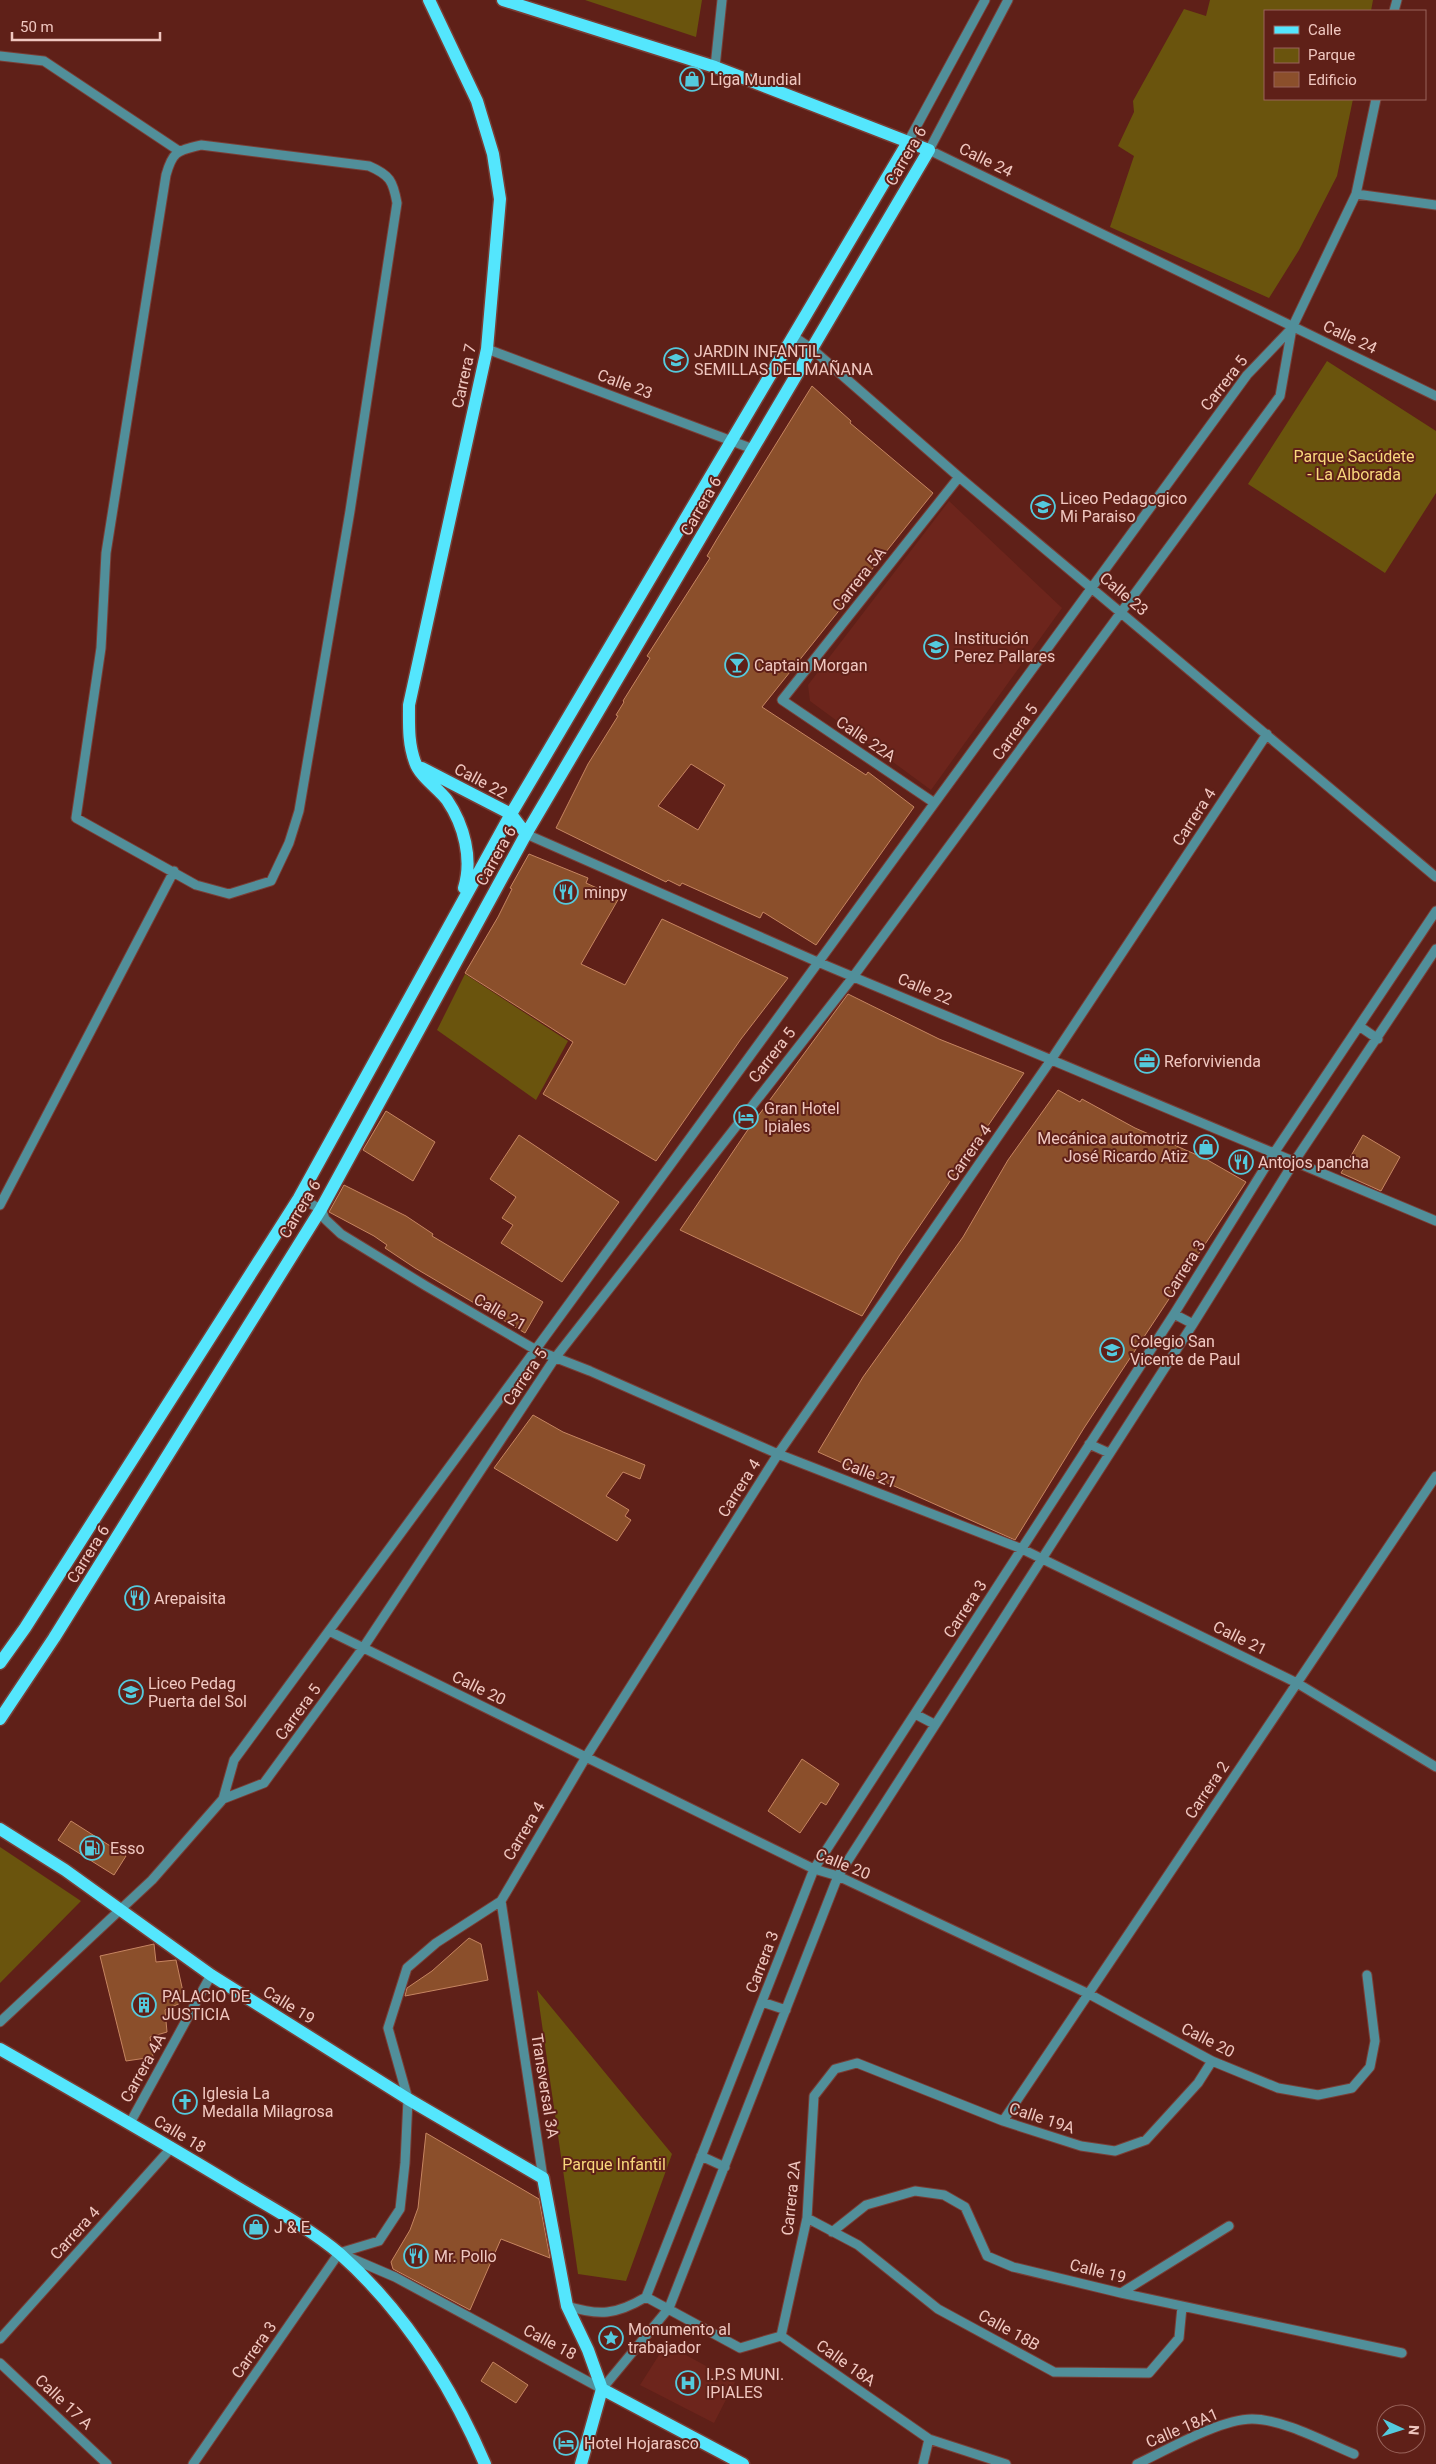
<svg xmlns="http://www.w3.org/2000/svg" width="1436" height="2464" font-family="Roboto,sans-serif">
<rect width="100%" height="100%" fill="#5f2018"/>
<path fill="#6d251c" d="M949 501 1062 608 931 790 810 701 808 685Z
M666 2344 735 2382 714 2423 640 2385Z"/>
<path fill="#6a540d" d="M585 0H702L696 37Z
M1210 0H1373L1371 11H1265V99H1353L1337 176 1299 250 1269 298 1110 227 1134 156 1118 146 1134 112 1133 101 1184 9 1206 16Z
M1327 361 1436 431V493L1385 573 1248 484Z
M465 974 568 1041 536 1100 437 1030Z
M0 1847 81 1901 0 1983Z
M537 1990 672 2154 626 2281 578 2274Z"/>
<path fill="#8b4f2b" stroke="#c68561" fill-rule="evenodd" d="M812 386 851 421 850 423 933 493 762 707 866 775 868 772 914 807 816 945 763 912 760 918 682 883 680 886 668 880 666 882 556 828 588 764 618 716 616 715 624 702 623 701 650 658 647 656 710 558 707 556 717 539ZM691 764 725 785 698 830 658 806Z
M529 854 588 878 586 883 619 898 581 964 625 985 662 919 788 978 741 1039 656 1161 543 1094 573 1042 465 973 498 917 512 889 510 888Z
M848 994 939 1039 1024 1073 899 1256 862 1316 680 1230 747 1131Z
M1058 1090 1080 1102 1082 1099 1135 1128 1204 1158 1246 1182 1084 1428 1015 1540 818 1452 863 1377 963 1237 1008 1160Z
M386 1111 435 1142 413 1181 363 1150Z
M519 1135 619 1202 562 1282 501 1243 513 1225 502 1218 516 1197 490 1179Z
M1363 1135 1400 1157 1381 1191 1341 1173Z
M344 1185 406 1216 433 1234 432 1236 543 1302 525 1333 415 1268 385 1248 387 1245 374 1236 329 1212Z
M533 1415 563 1432 645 1465 640 1479 623 1472 606 1496 629 1510 625 1516 631 1520 617 1541 494 1468Z
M802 1759 839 1784 826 1805 821 1802 800 1833 768 1811Z
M71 1821 126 1856 114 1875 58 1840Z
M469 1938 481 1944 488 1980 405 1996 407 1988 432 1971Z
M154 1944 156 1962 176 1960 185 2001 165 2010 167 2032 150 2037 153 2057 126 2061 100 1956Z
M426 2133 539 2199 550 2258 501 2239 470 2310 393 2269 391 2262 410 2230 418 2208Z
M493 2362 528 2385 516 2403 481 2381Z"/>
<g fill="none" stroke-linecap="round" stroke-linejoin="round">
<g stroke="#793e36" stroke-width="11">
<path id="minor" d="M1008 0 929 150 1436 396
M1394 11 1397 0
M0 56 44 61 179 151
M715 67 722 0
M908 142 985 0
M201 145 369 166C390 175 393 181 397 203L350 511 299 811 289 843 271 881 229 894 196 885 76 818 101 648 106 553 166 175C173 150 178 151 201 145Z
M1356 194 1436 205
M793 336 812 349 959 477 1436 877
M487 349 753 449
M933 802 782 700 959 477
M526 834 813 960 1436 1221
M1359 1026 1378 1039
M299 1198 321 1209 325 1219 341 1234 426 1286 536 1350 590 1371 778 1454 1022 1549 1297 1683 1436 1767
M0 1205 174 871
M1174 1314 1193 1324
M1089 1444 1109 1453
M329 1631 814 1869 838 1876 1089 1994 1212 2061 1278 2088 1318 2095 1352 2088 1370 2067 1375 2041 1367 1975
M915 1714 934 1724
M223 1799 264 1783 363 1648 555 1358 853 977 1280 396 1292 328 1356 194 1376 99
M501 1901 543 2178
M762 2002 786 2010
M0 2022 152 1880 223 1799 234 1760C574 1300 909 836 1247 375L1292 328
M1003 2121 1436 1476
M130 2123 211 1975
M701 2156 725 2167
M807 2218 858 2245 938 2309 1054 2372 1149 2373 1179 2338 1182 2307
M832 2232 866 2205 915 2191 944 2195 965 2207 987 2256 1013 2267 1121 2293 1402 2353
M339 2253 379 2241 400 2209 405 2163 408 2099 388 2028 407 1968 436 1943 501 1901 586 1757 778 1454 1051 1060 1267 734
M346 2256 395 2277 602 2389 669 2308 838 1876 1193 1324 1294 1162 1436 949
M1121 2293 1229 2226
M646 2297 740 2348 781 2336
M567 2306C599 2316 616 2315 646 2297L814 1869 1174 1314 1274 1153 1436 911
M781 2336 807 2218 814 2096 835 2069 857 2063 1003 2121 1081 2146 1115 2151 1146 2140 1198 2083 1212 2061
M781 2336 929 2439 1006 2464
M0 2339 172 2147
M0 2363 107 2464
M193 2464 339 2253
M923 2464 929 2439
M1137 2464C1167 2450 1220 2419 1252 2419 1283 2419 1325 2442 1354 2454"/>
</g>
<g stroke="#793e36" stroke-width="15">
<path id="major" d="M429 0 477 101 493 154 500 199 487 349 409 705C409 725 408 743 415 762 420 777 438 788 447 800 464 825 473 859 464 888
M422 768 511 814 526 834
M0 1663 25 1628 299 1198 511 814 908 142
M0 1719 54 1638 321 1209 526 834 929 150 715 67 503 0
M0 1829 65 1870 211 1975 408 2099 543 2178 567 2306 588 2350 602 2389
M0 2049C79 2094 158 2139 235 2186 268 2206 311 2229 340 2254 405 2312 451 2385 485 2464
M602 2389 743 2464
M581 2464 602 2389"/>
</g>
<use href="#minor" stroke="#518f9a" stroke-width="9"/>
<use href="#major" stroke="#54e6fd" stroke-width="12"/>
</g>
<defs>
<g id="shop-ring" transform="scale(1.25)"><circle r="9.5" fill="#5f2018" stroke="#54cadd" stroke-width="1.5"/><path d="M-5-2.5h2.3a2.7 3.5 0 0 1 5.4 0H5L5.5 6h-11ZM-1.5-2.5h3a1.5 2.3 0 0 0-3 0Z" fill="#54cadd"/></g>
<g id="school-ring" transform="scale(1.25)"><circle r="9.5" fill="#5f2018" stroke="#54cadd" stroke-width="1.5"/><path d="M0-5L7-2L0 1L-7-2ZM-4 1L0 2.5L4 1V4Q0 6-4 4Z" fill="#54cadd"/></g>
<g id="bar-ring" transform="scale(1.25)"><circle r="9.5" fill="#5f2018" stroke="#54cadd" stroke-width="1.5"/><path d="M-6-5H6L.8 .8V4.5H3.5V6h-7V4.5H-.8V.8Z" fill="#54cadd"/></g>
<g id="restaurant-ring" transform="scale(1.25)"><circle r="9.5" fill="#5f2018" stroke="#54cadd" stroke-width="1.5"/><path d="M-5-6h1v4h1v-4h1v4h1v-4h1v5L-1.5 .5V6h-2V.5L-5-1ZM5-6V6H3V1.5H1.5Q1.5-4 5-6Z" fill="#54cadd"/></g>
<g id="office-ring" transform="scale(1.25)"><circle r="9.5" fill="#5f2018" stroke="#54cadd" stroke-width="1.5"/><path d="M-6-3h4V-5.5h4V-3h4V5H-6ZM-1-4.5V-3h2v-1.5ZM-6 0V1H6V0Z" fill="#54cadd"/></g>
<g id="hotel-ring" transform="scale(1.25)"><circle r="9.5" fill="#5f2018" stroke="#54cadd" stroke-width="1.5"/><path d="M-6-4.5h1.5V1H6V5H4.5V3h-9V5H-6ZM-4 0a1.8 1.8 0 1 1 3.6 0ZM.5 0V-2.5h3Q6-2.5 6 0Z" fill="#54cadd"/></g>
<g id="fuel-ring" transform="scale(1.25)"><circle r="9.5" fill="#5f2018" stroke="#54cadd" stroke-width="1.5"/><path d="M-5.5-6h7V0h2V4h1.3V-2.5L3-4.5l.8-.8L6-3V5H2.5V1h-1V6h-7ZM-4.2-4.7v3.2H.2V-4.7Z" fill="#54cadd"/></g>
<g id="building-ring" transform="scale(1.25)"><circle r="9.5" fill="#5f2018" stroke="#54cadd" stroke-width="1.5"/><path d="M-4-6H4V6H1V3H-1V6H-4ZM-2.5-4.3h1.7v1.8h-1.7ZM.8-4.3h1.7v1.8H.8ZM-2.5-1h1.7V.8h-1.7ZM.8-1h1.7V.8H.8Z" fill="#54cadd"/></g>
<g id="church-ring" transform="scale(1.25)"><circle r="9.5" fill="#5f2018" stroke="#54cadd" stroke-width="1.5"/><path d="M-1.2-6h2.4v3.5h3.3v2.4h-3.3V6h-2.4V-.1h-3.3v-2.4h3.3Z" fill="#54cadd"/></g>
<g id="sight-ring" transform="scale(1.25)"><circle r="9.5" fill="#5f2018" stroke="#54cadd" stroke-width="1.5"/><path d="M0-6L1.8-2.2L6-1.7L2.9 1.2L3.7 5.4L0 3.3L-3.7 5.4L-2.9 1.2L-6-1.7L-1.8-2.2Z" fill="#54cadd"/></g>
<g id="hospital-ring" transform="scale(1.25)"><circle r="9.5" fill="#5f2018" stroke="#54cadd" stroke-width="1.5"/><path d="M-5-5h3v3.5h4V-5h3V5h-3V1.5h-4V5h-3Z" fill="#54cadd"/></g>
</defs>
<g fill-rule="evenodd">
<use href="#shop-ring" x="692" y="79"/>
<use href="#school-ring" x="676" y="360"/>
<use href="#school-ring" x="1043" y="507"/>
<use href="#school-ring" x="936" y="647"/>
<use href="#bar-ring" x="737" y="665"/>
<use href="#restaurant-ring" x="566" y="892"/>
<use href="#office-ring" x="1147" y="1061"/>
<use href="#hotel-ring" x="746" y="1117"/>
<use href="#shop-ring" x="1206" y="1147"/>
<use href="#restaurant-ring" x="1241" y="1162"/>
<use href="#school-ring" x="1112" y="1350"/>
<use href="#restaurant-ring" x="137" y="1598"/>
<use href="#school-ring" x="131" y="1692"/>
<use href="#fuel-ring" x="92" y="1848"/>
<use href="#building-ring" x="144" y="2005"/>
<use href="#church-ring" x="185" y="2102"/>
<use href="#shop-ring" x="256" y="2227"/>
<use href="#restaurant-ring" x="416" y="2256"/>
<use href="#sight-ring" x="611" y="2338"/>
<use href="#hospital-ring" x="688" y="2383"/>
<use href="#hotel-ring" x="566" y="2443"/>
</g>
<g text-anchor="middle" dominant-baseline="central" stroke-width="4" stroke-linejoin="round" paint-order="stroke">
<g font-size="16" fill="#f0c7c0" stroke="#5f2018" text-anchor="start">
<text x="710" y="79">Liga Mundial</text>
<text x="694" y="351">JARDIN INFANTIL<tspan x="694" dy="18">SEMILLAS DEL MAÑANA</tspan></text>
<text x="1060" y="498">Liceo Pedagogico<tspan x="1060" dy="18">Mi Paraiso</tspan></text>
<text x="954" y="638">Institución<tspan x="954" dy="18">Perez Pallares</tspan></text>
<text x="754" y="665">Captain Morgan</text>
<text x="584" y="892">minpy</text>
<text x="1164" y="1061">Reforvivienda</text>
<text x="764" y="1108">Gran Hotel<tspan x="764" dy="18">Ipiales</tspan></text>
<text x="1188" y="1138" text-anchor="end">Mecánica automotriz<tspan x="1188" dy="18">José Ricardo Atiz</tspan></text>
<text x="1258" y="1162">Antojos pancha</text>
<text x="1130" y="1341">Colegio San<tspan x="1130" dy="18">Vicente de Paul</tspan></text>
<text x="154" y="1598">Arepaisita</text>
<text x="148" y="1683">Liceo Pedag<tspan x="148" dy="18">Puerta del Sol</tspan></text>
<text x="110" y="1848">Esso</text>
<text x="162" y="1996">PALACIO DE<tspan x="162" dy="18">JUSTICIA</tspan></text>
<text x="202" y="2093">Iglesia La<tspan x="202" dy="18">Medalla Milagrosa</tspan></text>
<text x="274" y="2227">J &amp; E</text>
<text x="434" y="2256">Mr. Pollo</text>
<text x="628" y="2329">Monumento al<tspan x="628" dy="18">trabajador</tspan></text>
<text x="706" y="2374">I.P.S MUNI.<tspan x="706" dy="18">IPIALES</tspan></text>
<text x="584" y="2443">Hotel Hojarasco</text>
</g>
<g font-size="16" fill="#f0c7c0" stroke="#5f2018">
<text transform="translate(906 156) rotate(-60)">Carrera 6</text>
<text transform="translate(986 160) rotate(26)">Calle 24</text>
<text transform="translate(1350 337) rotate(25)">Calle 24</text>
<text transform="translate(464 376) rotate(-78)">Carrera 7</text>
<text transform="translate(1224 383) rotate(-52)">Carrera 5</text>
<text transform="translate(625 384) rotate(20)">Calle 23</text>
<text transform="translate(701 506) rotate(-60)">Carrera 6</text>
<text transform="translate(859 579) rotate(-52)">Carrera 5A</text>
<text transform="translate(1124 594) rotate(40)">Calle 23</text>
<text transform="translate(1015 732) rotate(-54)">Carrera 5</text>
<text transform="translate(866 739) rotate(34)">Calle 22A</text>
<text transform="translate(481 781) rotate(28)">Calle 22</text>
<text transform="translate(1194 817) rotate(-57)">Carrera 4</text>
<text transform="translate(496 856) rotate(-61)">Carrera 6</text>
<text transform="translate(925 989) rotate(23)">Calle 22</text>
<text transform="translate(772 1055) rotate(-52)">Carrera 5</text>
<text transform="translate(969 1153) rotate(-55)">Carrera 4</text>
<text transform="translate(300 1209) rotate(-59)">Carrera 6</text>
<text transform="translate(1184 1269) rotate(-58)">Carrera 3</text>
<text transform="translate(500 1312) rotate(30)">Calle 21</text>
<text transform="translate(525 1377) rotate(-56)">Carrera 5</text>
<text transform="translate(869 1473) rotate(21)">Calle 21</text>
<text transform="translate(739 1488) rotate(-58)">Carrera 4</text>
<text transform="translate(88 1554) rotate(-58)">Carrera 6</text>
<text transform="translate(965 1609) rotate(-57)">Carrera 3</text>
<text transform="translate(1240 1638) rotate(26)">Calle 21</text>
<text transform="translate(479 1688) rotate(26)">Calle 20</text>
<text transform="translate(298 1712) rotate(-54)">Carrera 5</text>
<text transform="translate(1207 1790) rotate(-56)">Carrera 2</text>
<text transform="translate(524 1831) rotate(-59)">Carrera 4</text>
<text transform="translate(843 1864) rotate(22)">Calle 20</text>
<text transform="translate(762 1962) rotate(-69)">Carrera 3</text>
<text transform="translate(289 2005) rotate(32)">Calle 19</text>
<text transform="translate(1208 2040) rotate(27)">Calle 20</text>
<text transform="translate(143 2068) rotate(-61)">Carrera 4A</text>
<text transform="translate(545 2086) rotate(81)">Transversal 3A</text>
<text transform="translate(1042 2118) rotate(18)">Calle 19A</text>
<text transform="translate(180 2134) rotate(31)">Calle 18</text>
<text transform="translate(791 2198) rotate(-84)">Carrera 2A</text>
<text transform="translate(75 2233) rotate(-48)">Carrera 4</text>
<text transform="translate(1098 2271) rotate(14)">Calle 19</text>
<text transform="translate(1009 2330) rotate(29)">Calle 18B</text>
<text transform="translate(550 2342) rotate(28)">Calle 18</text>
<text transform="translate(254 2350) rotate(-55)">Carrera 3</text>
<text transform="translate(846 2363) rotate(35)">Calle 18A</text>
<text transform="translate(64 2402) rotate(43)">Calle 17 A</text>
<text transform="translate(1182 2428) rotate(-23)">Calle 18A1</text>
</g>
<g font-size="16" fill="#f9d87c" stroke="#5f2018">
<text x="1354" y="456">Parque Sacúdete<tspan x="1354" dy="18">- La Alborada</tspan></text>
<text x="614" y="2164">Parque Infantil</text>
</g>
</g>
<rect x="1264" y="10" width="162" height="90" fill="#5f2018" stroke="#99635b"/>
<rect x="1274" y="26" width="25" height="8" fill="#54e6fd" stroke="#99635b"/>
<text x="1308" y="35" font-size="15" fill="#f0c7c0">Calle</text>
<rect x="1274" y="48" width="25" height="15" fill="#6a540d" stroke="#99635b"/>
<text x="1308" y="60" font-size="15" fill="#f0c7c0">Parque</text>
<rect x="1274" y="72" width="25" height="15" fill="#8b4f2b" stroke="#99635b"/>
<text x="1308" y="85" font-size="15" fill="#f0c7c0">Edificio</text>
<g transform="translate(1401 2429) rotate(94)"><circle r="24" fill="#5f2018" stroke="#99635b"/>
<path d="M0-4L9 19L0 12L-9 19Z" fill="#54cadd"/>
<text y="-8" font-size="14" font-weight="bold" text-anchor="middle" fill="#f0c7c0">N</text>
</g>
<path d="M12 32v8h148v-8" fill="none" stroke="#f0c7c0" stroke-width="2.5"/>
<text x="20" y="32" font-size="15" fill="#f0c7c0" stroke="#5f2018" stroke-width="4" paint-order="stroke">50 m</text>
</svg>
